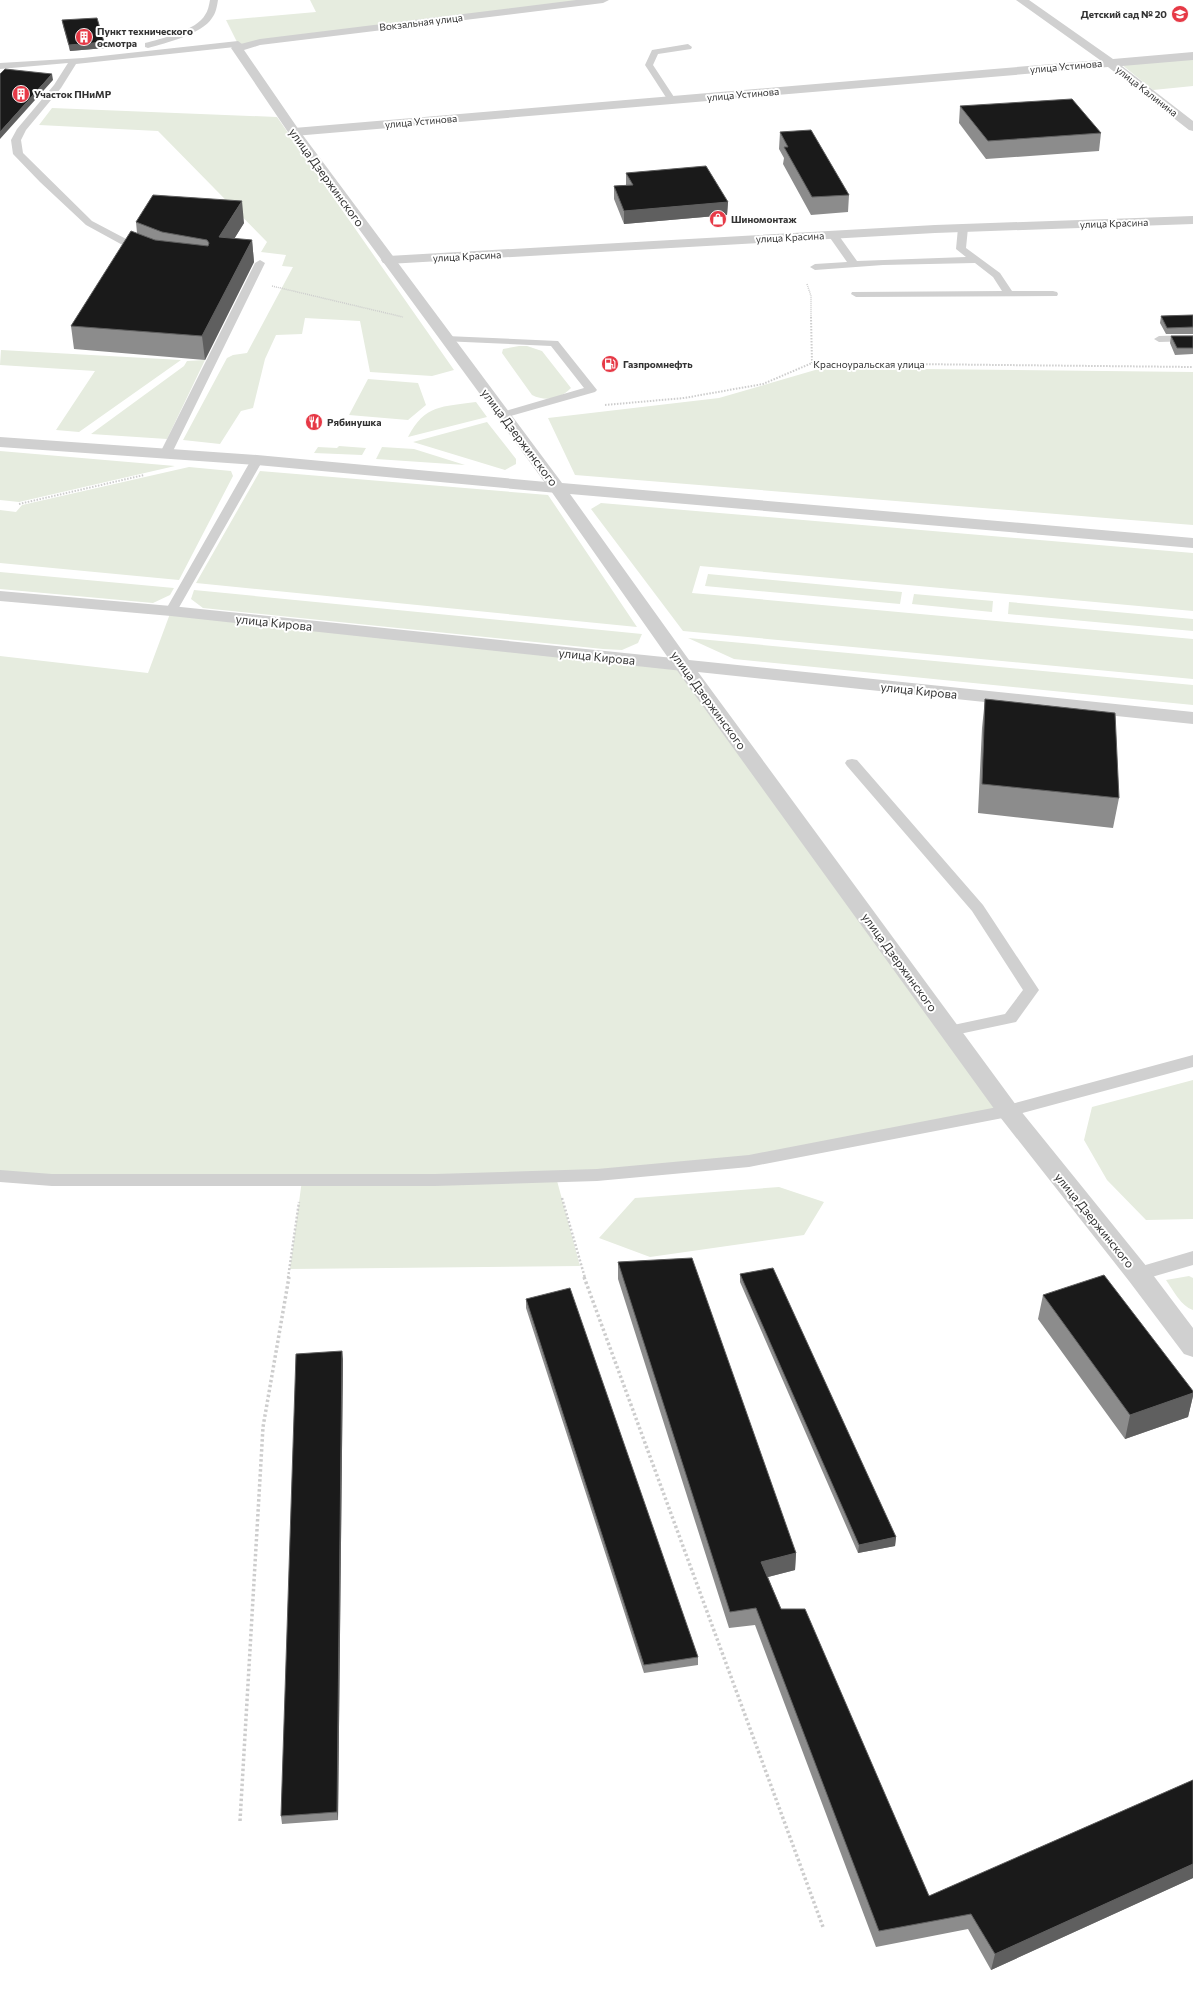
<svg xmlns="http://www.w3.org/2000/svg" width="1193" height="1992" font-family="Commissioner,sans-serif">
<rect width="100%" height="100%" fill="#fff"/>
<path fill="#e6ecdf" d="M310 0H603L239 46 226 20 316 12Z
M1193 58V86L1153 90 1121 64Z
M52 108 277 117 454 370 432 376 370 372 360 321 305 318 302 334 276 335 265 359 253 408 241 411 220 444 183 440 227 358 233 355 247 353 293 267 282 266 286 255 261 252 267 242 158 131 39 125Z
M519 346H527L542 351 571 388C560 399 546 402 532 395L502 353 503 349Z
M1 350 181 360 79 432 56 430 95 371 0 365Z
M205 360 167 439 91 434 184 366 187 361Z
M822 368 1193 372V525L575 475 548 418 719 398Z
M368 379 418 383 426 405 408 420 349 415Z
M476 402 487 417 408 437C425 404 442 407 476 402Z
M487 422 516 459V464L505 470 413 442Z
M339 446 366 448 362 455 314 453 318 447 337 448Z
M382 447 414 449 465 465 376 459Z
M0 451 175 466 19 502 0 500Z
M189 467 231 471 233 476 179 580 0 563V510L16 512 22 505Z
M260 471 548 495 637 627 196 583Z
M601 503 1193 553V611L700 566 692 593 1193 639V679L683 631 591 509Z
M0 572 174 588 170 595 153 603 0 589Z
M708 574 902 592 900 604 705 586Z
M194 590 642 634 638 643 622 650 603 649 203 608 191 599Z
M914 594 993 601 992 612 912 604Z
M1009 602 1193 619V631L1008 614Z
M171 611 683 665 1008 1111 749 1161 556 1177 580 1266 290 1269 302 1180 0 1176V656L148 673Z
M688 638 1193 685V705L734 659Z
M1193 1080V1219L1146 1220 1107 1180 1084 1140 1092 1107Z
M779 1187 824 1202 804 1235 650 1257 599 1238 635 1198Z
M1189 1276 1193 1278V1310C1181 1306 1173 1290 1166 1280Z"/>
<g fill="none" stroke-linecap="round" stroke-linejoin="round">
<path stroke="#cdcdcd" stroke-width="1.5" stroke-dasharray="1 1" stroke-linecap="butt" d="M807 284 811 296V318
M272 286 403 317"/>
<path stroke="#cdcdcd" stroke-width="2" stroke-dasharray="1.5 1.5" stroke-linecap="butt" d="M811 317 812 363
M605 405 684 398 763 384 812 363 1193 367
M19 504 144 475"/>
<path stroke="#cdcdcd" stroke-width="2.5" stroke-dasharray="2 2" stroke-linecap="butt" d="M562 1198 585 1278
M288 1278 299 1202"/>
<path stroke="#cdcdcd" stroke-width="3.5" stroke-dasharray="2.5 2.5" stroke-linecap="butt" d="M584 1277 823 1927
M240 1821 263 1427 289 1277"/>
<path fill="#d0d0d0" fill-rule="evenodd" d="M210 0H218C217 6 216 13 212 18 202 34 166 43 148 48L145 47V43C161 39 197 30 205 15 208 11 209 5 210 0Z
M238 41 242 44V48L235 47 76 64 61 88 26 130 21 140 23 153 92 221 147 250 148 252 147 254H139L86 225 40 182 13 154 11 140 17 129 54 85 68 63 0 69V63L83 58Z
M688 44 692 47 691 49 658 54 653 65 676 100 672 103 669 102 645 65 652 50Z
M963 225 968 228 966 248 1000 273 1012 291H1053L1057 292 1058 294 1057 296 856 297 851 294 852 292 1002 291 993 277 975 263 883 265 815 270 810 267 815 264 847 262 828 235 833 232 837 233 857 261 966 257 956 249 958 228Z
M260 260 265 263 172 453 170 455H162L160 453 255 263Z
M1193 335V341L1159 342 1154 339 1159 336Z
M446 336 558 341 597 390 595 392 507 417H499L497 415 499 413 584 388 551 346 442 341 441 339 442 337Z
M257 456 263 460 177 611 176 614H166L165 611 251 460Z
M852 759 857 760 983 905 1039 990 1016 1022 950 1036 944 1035 942 1031 944 1027 1005 1014 1023 990 972 911 847 766 845 763 847 760Z
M1193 1055V1067L1008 1117 749 1167 597 1181 435 1186H52L0 1182V1170L52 1174H435L597 1169 749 1155 1008 1105Z
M1193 1251V1265L1138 1281 1132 1279 1129 1274 1132 1269Z"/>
<path fill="#d0d0d0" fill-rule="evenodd" d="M1016 0H1029L1113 59 1193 52V60L1122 66 1193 121V131L1189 130 1108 67 294 136 288 132 294 128 1100 60Z
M1193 216V224L935 233 388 264 383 263 381 260 383 257 388 256 935 225Z
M0 437 257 455 557 483 563 485 565 488 563 491 557 493 257 465 0 447Z
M0 591 171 606 683 659 690 661 692 665 690 669 683 671 171 616 0 601Z"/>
<path fill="#d0d0d0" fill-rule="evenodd" d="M576 0H609L603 3 260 45 244 50 299 130 562 483 1193 538V548L570 494 689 660 1193 712V724L698 672 1016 1105 1147 1267 1193 1328V1357L1184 1354 1129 1281 1000 1117 676 669 551 491 290 135 231 48 233 46 260 39Z"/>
</g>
<path fill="#8c8c8c" d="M62 20 105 48 70 51 63 26Z
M960 106 1101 133 1099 151 986 159 959 123Z
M780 132 849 195 848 212 811 215 783 164 784 158 779 149Z
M626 173 728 202 727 215 624 224 614 199V186L626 185Z
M136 222 244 223 234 239 252 240 254 262 205 360 74 349 71 326 137 233Z
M1193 315V334H1166L1160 323 1161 316Z
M1171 336H1193V354L1175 355 1170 343Z
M985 699 1119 798 1113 828 978 813 982 728Z
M618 1262 796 1553 795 1570 768 1577 781 1609 929 1896 1193 1780V1878L991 1970 968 1929 876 1947 755 1625 729 1628 618 1279Z
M740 1274 896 1537 895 1546 858 1553 740 1282Z
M1043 1295 1193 1391V1396L1188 1417 1125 1439 1038 1319Z
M526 1299 698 1657V1665L644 1673 526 1308Z
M343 1359 338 1820 282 1824 281 1816Z"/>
<path fill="#5f5f5f" d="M104 42 105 48 70 51 69 45Z
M52 74 53 80 0 139V132Z
M242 201 244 223 221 260 219 237Z
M728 202 727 215 624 224V211Z
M252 240 254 262 205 360 202 336Z
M342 1351 343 1359 338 1820 337 1812Z
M1193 1393V1396L1188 1417 1125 1439 1130 1415Z
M896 1537 895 1546 858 1553 859 1545Z
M796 1553 795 1570 760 1579 761 1562Z
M1193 1864V1878L991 1970 995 1954Z"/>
<path fill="#1a1a1a" stroke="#5f5f5f" d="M97 18 104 42 69 45 62 20Z
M5 69 52 74 0 132V74Z
M1072 99 1101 133 988 141 960 106Z
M811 130 849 195 812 197 784 147H788L780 132Z
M706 166 728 202 624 211 614 186 633 185 626 173Z
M153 195 242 201 219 237 252 240 202 336 71 326 131 231 155 240 208 246 209 243 207 240 162 232 136 222Z
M1193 315V327L1167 328 1161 316Z
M1171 336H1193V348H1177Z
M985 699 1115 713 1119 798 982 784Z
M692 1258 796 1553 761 1562 781 1609H805L929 1896 1193 1780V1864L995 1954 971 1914 879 1931 756 1608 730 1612 618 1262Z
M773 1268 896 1537 859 1545 740 1274Z
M1104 1275 1193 1391V1393L1130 1415 1043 1295Z
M570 1288 698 1657 644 1665 526 1299Z
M342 1351 337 1812 281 1816 296 1354Z"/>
<defs>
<g id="school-disc" transform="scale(0.9)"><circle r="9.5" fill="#e63946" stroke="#fff"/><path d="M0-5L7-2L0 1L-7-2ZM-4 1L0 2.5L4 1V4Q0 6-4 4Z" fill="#fff"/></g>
<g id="building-disc" transform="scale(0.9)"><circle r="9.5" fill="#e63946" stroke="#fff"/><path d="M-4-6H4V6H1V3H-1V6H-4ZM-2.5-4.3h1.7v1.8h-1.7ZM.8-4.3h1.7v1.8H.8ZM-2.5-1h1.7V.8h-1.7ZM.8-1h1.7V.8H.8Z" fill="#fff"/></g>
<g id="shop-disc" transform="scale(0.9)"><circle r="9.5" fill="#e63946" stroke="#fff"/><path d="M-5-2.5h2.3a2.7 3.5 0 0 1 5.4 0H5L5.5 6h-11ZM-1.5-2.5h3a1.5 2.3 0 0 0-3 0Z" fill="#fff"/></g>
<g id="fuel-disc" transform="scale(0.9)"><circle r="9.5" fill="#e63946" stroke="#fff"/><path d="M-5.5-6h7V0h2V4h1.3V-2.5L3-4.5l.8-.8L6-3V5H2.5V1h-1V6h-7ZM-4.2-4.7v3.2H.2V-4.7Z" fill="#fff"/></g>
<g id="restaurant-disc" transform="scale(0.9)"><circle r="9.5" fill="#e63946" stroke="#fff"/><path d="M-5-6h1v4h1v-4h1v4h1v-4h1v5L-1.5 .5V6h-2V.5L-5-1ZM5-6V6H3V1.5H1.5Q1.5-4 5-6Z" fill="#fff"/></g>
</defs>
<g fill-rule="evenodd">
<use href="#school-disc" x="1180" y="14"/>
<use href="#building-disc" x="84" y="37"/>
<use href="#building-disc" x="21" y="94"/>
<use href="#shop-disc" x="718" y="219"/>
<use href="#fuel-disc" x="610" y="364"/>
<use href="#restaurant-disc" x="314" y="422"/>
</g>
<g text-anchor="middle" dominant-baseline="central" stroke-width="4" stroke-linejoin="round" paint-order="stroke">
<g font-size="10" font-weight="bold" fill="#333" stroke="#fff" text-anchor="start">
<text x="1167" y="14" text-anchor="end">Детский сад № 20</text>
<text x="97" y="31">Пункт технического<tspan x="97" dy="12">осмотра</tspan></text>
<text x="34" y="94">Участок ПНиМР</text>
<text x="731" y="219">Шиномонтаж</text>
<text x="623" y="364">Газпромнефть</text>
<text x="327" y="422">Рябинушка</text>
</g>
<g font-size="10" fill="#333" stroke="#fff">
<text transform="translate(421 22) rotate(-7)">Вокзальная улица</text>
<text transform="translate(1066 66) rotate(-5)">улица Устинова</text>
<text transform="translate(1147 91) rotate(38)">улица Калинина</text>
<text transform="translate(743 94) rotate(-5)">улица Устинова</text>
<text transform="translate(421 121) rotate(-5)">улица Устинова</text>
<text transform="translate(1114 223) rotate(-2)">улица Красина</text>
<text transform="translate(790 237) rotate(-3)">улица Красина</text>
<text transform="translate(467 256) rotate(-3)">улица Красина</text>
<text x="869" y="364">Красноуральская улица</text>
</g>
<g font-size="12" fill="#333" stroke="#fff">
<text transform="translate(327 177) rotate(54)">улица Дзержинского</text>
<text transform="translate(520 437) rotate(53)">улица Дзержинского</text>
<text transform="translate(274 622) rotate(6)">улица Кирова</text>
<text transform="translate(597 656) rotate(6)">улица Кирова</text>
<text transform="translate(919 690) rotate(6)">улица Кирова</text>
<text transform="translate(709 700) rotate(54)">улица Дзержинского</text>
<text transform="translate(900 962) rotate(54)">улица Дзержинского</text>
<text transform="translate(1095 1220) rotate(51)">улица Дзержинского</text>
</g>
</g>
</svg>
